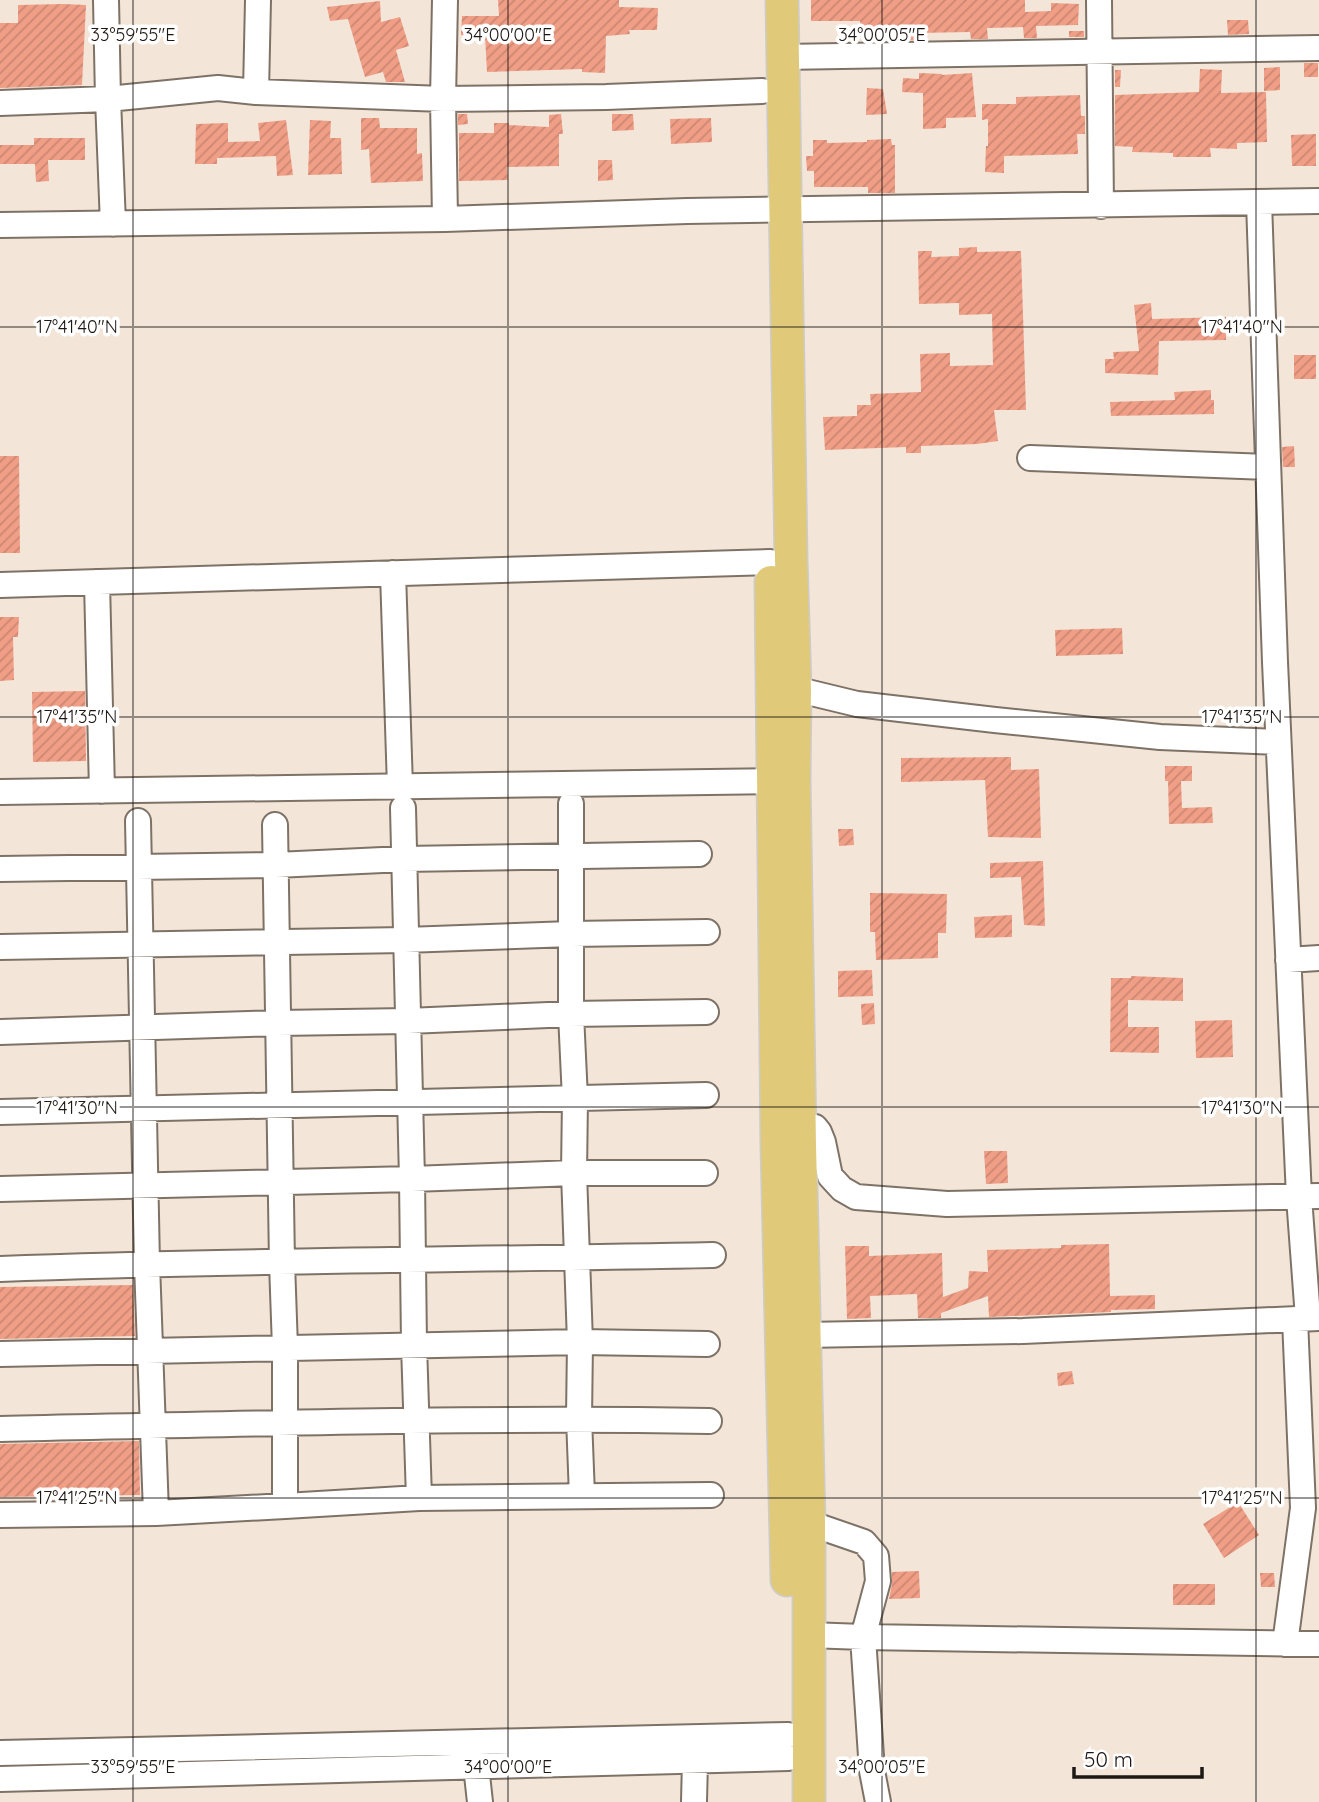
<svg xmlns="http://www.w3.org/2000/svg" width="1319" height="1802" font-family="Quicksand,sans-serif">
<defs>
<pattern id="building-hatch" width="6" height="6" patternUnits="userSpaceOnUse" patternTransform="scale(1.75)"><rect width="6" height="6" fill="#f09e86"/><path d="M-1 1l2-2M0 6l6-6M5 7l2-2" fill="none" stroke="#cd8773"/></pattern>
</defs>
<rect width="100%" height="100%" fill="#f3e6d9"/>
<path fill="url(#building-hatch)" d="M498 0H619V7L658 8 657 30H629L630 34 606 36 605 73 582 72V69L487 72 485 35H461L462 16H499Z
M811 0H1025V12L1051 11V3L1079 4 1078 25 1036 26 1037 38H1024L1023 27 987 28 988 39H971L970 32 918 33V40H904V37H863L860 21H811Z
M380 1 381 22 400 17 409 46 396 50 405 82H386L383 72 365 77 348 19 330 21 327 7Z
M64 4 86 5 82 85 0 88V23H18V5Z
M1227 20H1248L1249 34 1228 35Z
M1069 31H1084V37H1069Z
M1304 63H1318V77H1304Z
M1280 67V90L1264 91V68Z
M1200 69 1222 70 1221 93 1266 92 1267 142 1237 143V149L1210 148 1211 157H1173V153L1132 152 1133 147 1115 146V95L1199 92Z
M1115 70H1121L1120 87H1115Z
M919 73 942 74V75L972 73 976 117 946 118V128L923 129V93L902 92 903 78 919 79Z
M867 88 883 89 887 114 866 115Z
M1080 95 1081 116H1085V134H1077L1078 154 1004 156V173L985 172 986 146H988V119L982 120V104H1016V97Z
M458 114H467L468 124 458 125Z
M561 114 563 134H559V166L507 167 508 180 459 181V133H494V123H509V125L549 127V115Z
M612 114H633L634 130 612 131Z
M361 118H379L380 128H417V154L422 153 423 181 371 183 369 149 361 150Z
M711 118 712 142 671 144 670 119Z
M286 120 293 175 277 176 276 156 217 158V164H195L196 124 228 123V142L260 141 258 123Z
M310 120 331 121 330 138H341L342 174 308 175Z
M1316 134V166H1292L1291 135Z
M34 138H85V160H48L49 181 36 182 35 164H0V145H34Z
M891 139 892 145H895V193H868V187H814V171H807L806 156H813V140H827V143L867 142V140Z
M598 160H612L613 180 598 181Z
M977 247V252L1021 251 1026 410H994L998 441 977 444 921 446V453H906V447L825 450 823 417 857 416V405H871L870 394 921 392 920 354 950 353V366L993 365 992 314 959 315V303L919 304 918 251H932L931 257 959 256V248Z
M1151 303 1152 319 1226 317V340L1159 341 1158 375 1105 373V359H1114L1113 352 1139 351 1134 305Z
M1294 355H1316V379H1294Z
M1211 390V400H1214V414L1111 416 1110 402 1175 400 1174 392Z
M1294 446 1295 467H1283L1282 447Z
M0 456H19L20 553H0Z
M0 617H19L18 637H13L14 680 0 681Z
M1122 628 1123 654 1056 656 1055 630Z
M85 691 86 761 33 762 32 692Z
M1011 757V770L1039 769 1041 838 988 837 985 780 901 782V758Z
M1165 766H1192V781H1181L1182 808 1212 807 1213 823 1169 824 1168 781H1165Z
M838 829H853L854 845 839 846Z
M1043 861 1045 926 1024 925 1021 877 990 878V863Z
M870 893 947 894 946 933H938V958L876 960 875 932H870Z
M1012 915V937L975 938 974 917Z
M872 970 873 996 838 997V971Z
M1131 976 1183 978V1001L1128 1000V1027H1159V1053L1110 1052 1111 978H1131Z
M874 1003 875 1024 862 1025 861 1004Z
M1232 1020 1233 1057 1196 1058 1195 1021Z
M984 1151H1007L1008 1183 986 1184Z
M1109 1244 1110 1296 1155 1295V1309L1111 1310V1312L989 1317 988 1296 941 1313V1318H918L917 1294 870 1296 871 1318 847 1319 845 1246H869V1256L942 1253 943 1297 968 1288 969 1271 988 1272 987 1250 1061 1248V1245Z
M133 1285 135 1336 0 1339V1287Z
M1072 1371 1074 1384 1058 1386 1057 1373Z
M139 1441 140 1495 0 1497V1444Z
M1238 1502 1259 1535 1224 1558 1203 1524Z
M919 1571 920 1598 889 1599 892 1584V1572Z
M1260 1573H1274L1275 1587H1261Z
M1173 1584H1215V1605H1173Z"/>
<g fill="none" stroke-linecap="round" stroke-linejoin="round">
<g stroke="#7e7267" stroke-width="28">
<path id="minor" d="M106 0 108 99 113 224
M445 0 443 99 445 219
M1099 0 1101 206
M783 57 1319 48
M256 92 258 0
M0 103 108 99 218 88 256 92 443 99 606 97 762 91
M1259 202 1275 662 1299 1197 1308 1318
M0 225 445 219 687 211 1319 201
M1030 458 1268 467
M393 573 400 787
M97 582 102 791
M0 585 770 562
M795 689 857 704 995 720 1160 737 1278 742
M0 792 773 781
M571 804V1014L575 1099 574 1173 580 1342 579 1418 582 1496
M403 808 412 1179 414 1345 419 1498
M138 821 147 1264 156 1513
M0 869 276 865 404 859 699 854
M0 947 405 940 571 934 707 932
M1288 960 1319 958
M0 1032 278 1023 408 1021 571 1014 706 1012
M0 1112 706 1095
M784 1127H815L819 1132 823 1142 830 1176 842 1189 856 1197 947 1204 1319 1196
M0 1189 412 1179 574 1173H705
M0 1269C238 1260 476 1260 713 1255
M805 1335 1023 1331 1319 1318
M0 1354 580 1342 707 1344
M0 1429C236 1424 473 1417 709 1421
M285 1506 419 1498 711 1495
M0 1515 156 1513 285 1506V1348L282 1263 275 825
M809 1523 864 1542 876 1556 878 1581 863 1637 872 1771 878 1802
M809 1635 863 1637 1319 1644
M1285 1644 1303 1508 1295 1319
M476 1750V1766L480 1802
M0 1753 788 1735
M0 1779 788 1758
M694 1802 695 1760"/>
</g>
<g stroke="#cdcccb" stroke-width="35">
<path id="major" d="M782 0 791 560 795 689 794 779 800 1145 809 1523V1802
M771 582 777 1145 787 1580"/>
</g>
<use href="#minor" stroke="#fff" stroke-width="24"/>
<use href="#major" stroke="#e0ca79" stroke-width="32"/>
</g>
<path fill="none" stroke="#1d1814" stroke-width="2" stroke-opacity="0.45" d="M133 0V1802M508 0V1802M882 0V1802M1256 0V1802M0 327H1319M0 717H1319M0 1107H1319M0 1498H1319"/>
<g font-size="18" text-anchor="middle" fill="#1d1814" stroke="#fff" stroke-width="7" stroke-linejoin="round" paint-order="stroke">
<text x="133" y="41">33°59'55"E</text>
<text x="508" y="41">34°00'00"E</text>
<text x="882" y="41">34°00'05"E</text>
<text x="77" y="333">17°41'40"N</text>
<text x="1242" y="333">17°41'40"N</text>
<text x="77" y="723">17°41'35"N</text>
<text x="1242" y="723">17°41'35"N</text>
<text x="77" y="1114">17°41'30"N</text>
<text x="1242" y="1114">17°41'30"N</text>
<text x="77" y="1504">17°41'25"N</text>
<text x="1242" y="1504">17°41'25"N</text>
<text x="133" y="1773">33°59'55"E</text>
<text x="508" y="1773">34°00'00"E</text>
<text x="882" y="1773">34°00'05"E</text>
</g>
<path d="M1074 1767v10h128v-10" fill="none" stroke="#1d1814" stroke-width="3.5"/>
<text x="1084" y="1767" font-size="21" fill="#1d1814" stroke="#ffffff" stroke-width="5" paint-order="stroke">50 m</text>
</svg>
